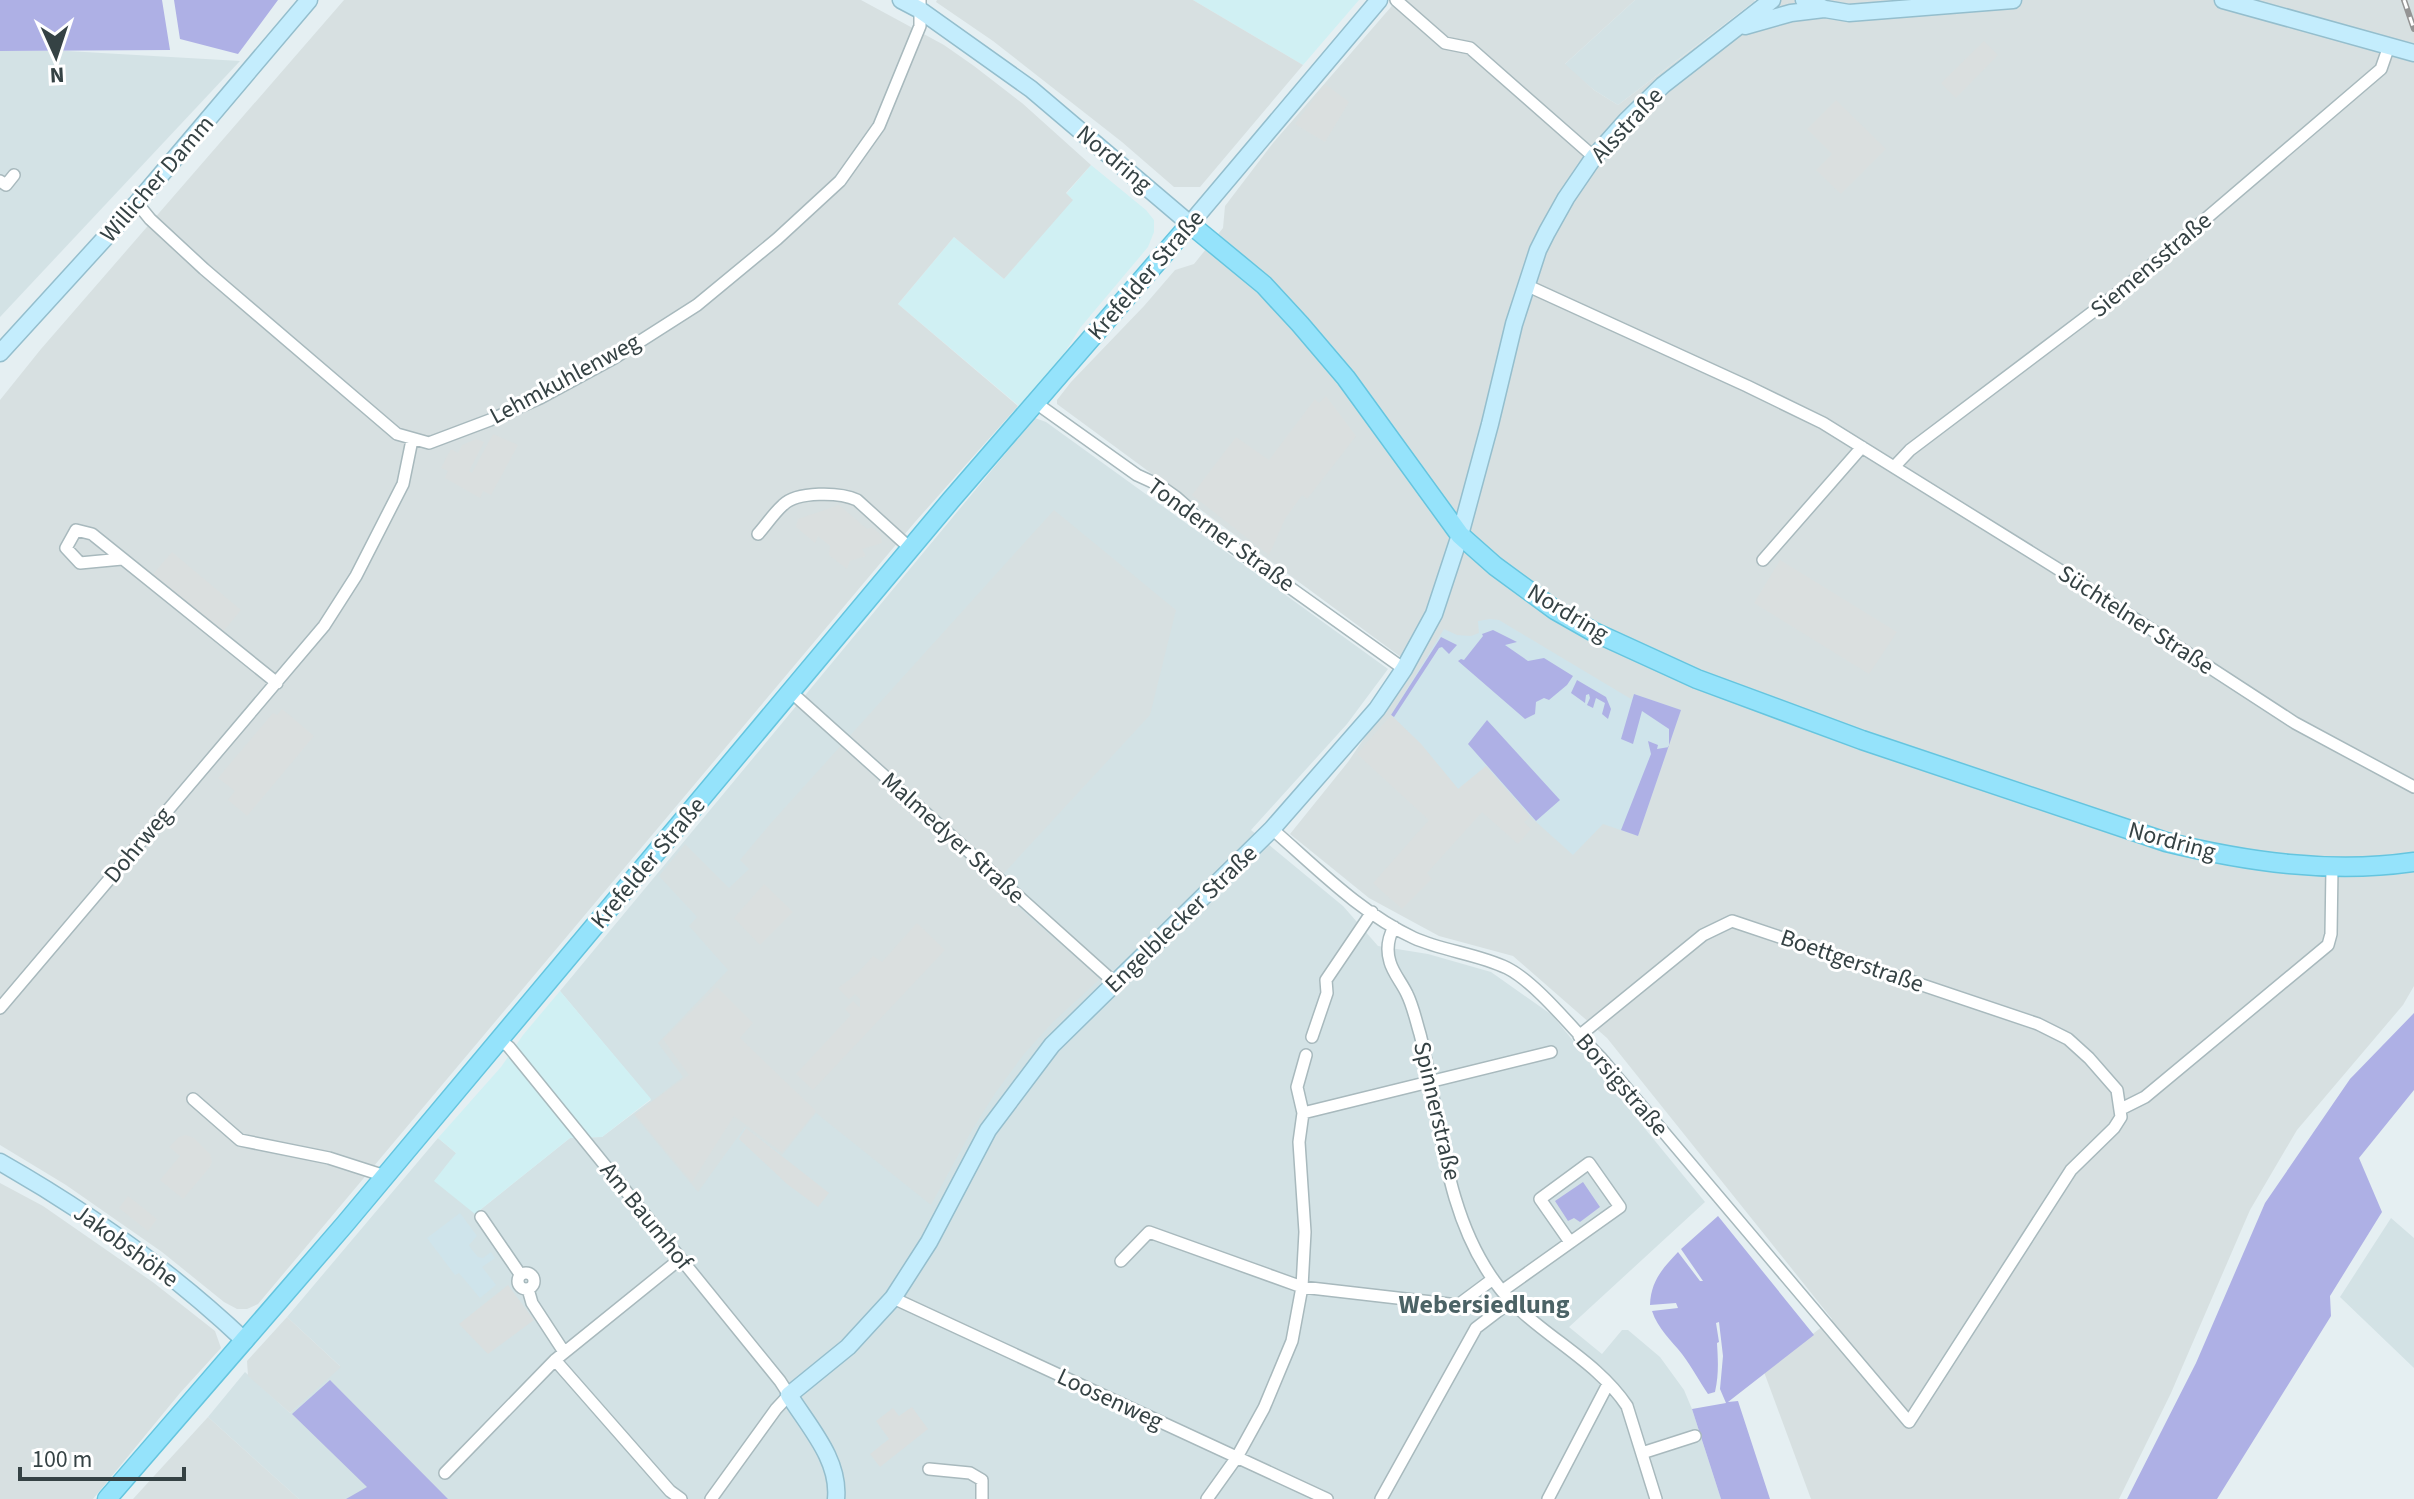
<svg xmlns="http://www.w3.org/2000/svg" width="2414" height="1499" font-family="'Source Sans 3',sans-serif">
<rect width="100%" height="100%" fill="#e5eff2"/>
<path fill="#d3e2e5" d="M1635 0H1754L1755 1 1618 105 1594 90 1564 65Z
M0 51H67L240 61 0 317Z
M1035 418 1046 422 1388 669 1347 724 1251 830 1343 906 1378 946 1428 954 1491 972 1552 1015 1705 1202 1569 1327 1602 1354 1622 1330H1628L1660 1357 1684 1390 1692 1409 1721 1499H299L208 1417 245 1372 290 1413 340 1366 287 1317 438 1138 456 1153 475 1214 570 1138 602 1137 651 1100 560 991Z
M2391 1218 2414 1238V1368L2340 1297Z"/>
<path fill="#d0f0f3" d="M1193 0H1359L1303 65Z
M1091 165 1146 210 1154 220V232L1148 247 1080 328 1065 352 1019 406 898 304 954 237 1004 279 1072 199 1066 194Z
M560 991 651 1099 602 1137 570 1138 475 1214 434 1181 456 1153 438 1138 501 1067 523 1035Z"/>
<path fill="#d7e0e1" d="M344 0H861L944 45 974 66 1022 103 1091 165 1066 193 1073 200 1004 279 954 237 898 304 1018 406 915 522 258 1304 247 1309H237L224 1302 162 1252 66 1185 0 1145V400L41 349Z
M937 0H1193L1303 65 1200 187H1174L1122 142 993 41 936 2Z
M1397 0H1635L1565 64 1594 90 1618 105 1757 0H2414V986L2403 1005 2297 1130 2250 1210 2171 1393 2119 1499H1811L1764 1372 1832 1319 1607 1038 1513 956 1439 936 1369 898 1290 834 1348 762 1413 666 1057 404V400L1071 382 1144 306 1175 270 1194 264 1223 228 1225 206 1273 143Z
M1054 510 1176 610 1150 715 993 885 1100 979 1054 1021 1024 1054 996 1092 972 1130 931 1205 816 1113 782 1155 745 1127 698 1192 634 1115 683 1077 658 1043 728 970 689 926 697 917 659 876 685 844 729 888 749 869 740 860 771 823Z
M0 1183 43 1206 154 1283 215 1331 221 1348 180 1393 93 1499H0Z
M287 1317 341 1367 290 1413 248 1376 247 1361Z
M208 1417 299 1499H133Z"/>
<path fill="#cfe4eb" d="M1490 619 1499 620 1631 699 1634 694 1681 710 1638 836 1603 824 1573 855 1534 820 1486 766 1459 790 1421 744 1391 715 1444 629 1457 635 1471 636 1479 633 1478 621Z
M460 1213 477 1236 469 1245 473 1251 478 1257 483 1258 491 1252 495 1258 482 1267 496 1285 480 1298 459 1273 455 1275 427 1238Z"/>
<path fill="#aeb0e5" d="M0 0H162L170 50 0 51Z
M174 0H278L238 54 180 39Z
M1493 630 1517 642 1505 645 1528 661 1544 658 1573 676 1567 685 1549 700 1544 698 1536 702 1535 714 1525 719 1458 661 1461 659 1464 660 1483 636 1482 634Z
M1441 637 1457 645 1449 654 1442 647 1439 648 1394 717 1391 715Z
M1577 680 1606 697 1611 709 1608 719 1602 714 1605 703 1596 698 1593 708 1587 705 1590 698 1589 694 1586 695 1585 703 1571 693Z
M1634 694 1681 710 1638 836 1621 830 1651 754 1648 741 1658 745 1657 749 1669 747V729L1642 711 1633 744 1621 739Z
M1487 720 1560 800 1536 821 1468 744Z
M2414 1013V1090L2359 1158 2382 1212 2330 1296 2331 1316 2217 1499H2127L2196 1363 2265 1203 2350 1079Z
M1583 1182 1600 1207 1580 1222 1574 1218 1568 1221 1555 1201Z
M1718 1216 1814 1335 1728 1402 1738 1401 1770 1499H1721L1692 1409 1726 1403 1720 1389 1723 1356 1719 1322 1716 1323 1719 1342 1717 1343C1718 1360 1719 1374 1715 1392L1708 1394C1699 1381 1692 1367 1682 1354 1671 1340 1658 1329 1652 1311L1678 1308 1676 1303 1650 1305C1651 1281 1662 1269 1678 1252L1700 1281H1703L1681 1249Z
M330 1380 448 1499H346L367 1487 292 1414Z"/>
<path fill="#dadfdf" d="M1984 41 1998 55 1956 98 1941 83Z
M1325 84 1349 102 1325 142 1295 124Z
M1836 100 1886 149 1841 194 1816 170 1832 154 1807 129Z
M1326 396 1356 436 1307 499 1302 495 1285 519 1269 555 1192 495 1236 437 1269 460 1315 399 1319 403Z
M493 434 518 445 491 495 483 491 480 498 445 478 448 471 441 468 451 449 458 453 462 445 476 439 484 442 469 471 472 473Z
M839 505 867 529 872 527 881 535 882 543 862 549 866 556 850 561 847 569 829 555 830 546 818 536 815 543 796 527 798 519Z
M172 552 241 610 221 634 152 575Z
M1780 560 1897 632 1869 674 1754 603Z
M282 709 314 736 247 816 228 800 235 791 218 778 273 713 277 715Z
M1391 715 1421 744 1458 789 1486 766 1530 816 1524 822 1531 829 1518 844 1482 812 1427 873 1432 879 1402 909 1373 883 1429 820 1357 754Z
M764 884 793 912 760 945 734 918Z
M917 923 945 950 813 1090 796 1074 851 1015 845 1009 853 1001 859 1007 860 1006V999L855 994 849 999 838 988 857 974 873 956 882 962Z
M717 987 753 1023 740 1038 816 1111 782 1152 734 1116 692 1182 635 1114 689 1075 663 1039Z
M746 1128 829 1193 818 1207 787 1184 739 1139Z
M186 1135 194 1138 210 1154 212 1162 209 1168 183 1199 160 1180 180 1156 169 1147 179 1137Z
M128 1196 157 1219 148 1231 119 1208Z
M508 1285 534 1320 488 1354 459 1324Z
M912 1407 928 1429 880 1467 870 1454 889 1439 876 1421 893 1408 899 1416Z"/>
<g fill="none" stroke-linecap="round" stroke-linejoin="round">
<g stroke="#a8b9bd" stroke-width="14">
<path id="street" d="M1396 0 1445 43 1470 48 1594 157
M0 181 6 185 14 175
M137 203 150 219 204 269 397 434 429 443 490 420 540 398 614 358 697 305 777 239 840 181 879 126 920 26V0
M1526 285 1747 386 1823 423 2066 574 2295 723 2414 787
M1036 403 1137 475C1154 482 1172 492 1186 506 1193 514 1199 521 1208 529L1404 669
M1894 467 1910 450 2127 286 2381 69 2389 46
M758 534C766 525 774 513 783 505 797 491 840 492 857 500L911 549
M122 559 80 563 66 548 76 530 92 534 277 683
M1763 560 1862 447
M791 692 1115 983
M1272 829C1316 867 1360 913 1414 938 1443 951 1478 954 1507 968 1537 983 1576 1033 1601 1058L1909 1422 2071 1170 2114 1128 2121 1117 2117 1090 2089 1058 2068 1039 2038 1024 1732 921 1703 935 1579 1036
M1394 927C1388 938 1386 949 1390 962 1393 973 1402 983 1407 994 1413 1006 1416 1021 1420 1034 1441 1117 1443 1211 1495 1282 1531 1332 1593 1355 1627 1406L1656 1499
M0 1008 324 626 356 576 403 484 412 440
M1312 1037 1327 993 1326 980 1372 912
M500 1040 509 1047 780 1381 789 1395 776 1409 711 1499
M193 1099 240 1140 329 1158 385 1176
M2121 1109 2145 1097 2328 945 2331 934 2332 868
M1303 1113 1551 1052
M481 1217 520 1274
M1121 1261 1149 1232 1302 1287 1458 1305 1493 1279
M518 1281a8 8 0 1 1 16 0a8 8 0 1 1-16 0Z
M528 1289 532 1303 564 1352
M1502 1291 1620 1207 1589 1163 1540 1199 1570 1242
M893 1298 1327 1499
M555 1360 670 1491 681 1499
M1642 1453 1695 1436
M929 1469 970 1473 982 1480V1499
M445 1473 555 1360 680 1259
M1207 1499 1237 1457 1264 1408 1292 1341 1302 1287 1305 1232 1299 1142 1303 1113 1297 1087 1306 1055
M1381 1499 1476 1328 1510 1302
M1548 1499 1608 1384"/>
</g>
<g stroke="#94becd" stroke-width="19">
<path id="secondary" d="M901 0 920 10 1031 89 1190 224 1379 0
M1804 0 1825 9 1849 13 2013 0
M2223 0 2414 53
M1745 26 1791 13 1824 9
M0 353 137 203 309 0
M0 1162C88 1212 171 1271 245 1341
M836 1499C840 1460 809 1427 789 1395L848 1347 893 1298 929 1242 988 1130 1052 1045 1272 829 1377 709 1404 669 1434 614 1460 535 1490 424 1514 324 1538 250 1547 232 1566 198 1594 157 1626 121 1663 85 1772 0"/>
</g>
<g stroke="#65c5df" stroke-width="21">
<path id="primary" d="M107 1499 345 1224 951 500 1190 224 1264 285 1300 324 1346 378 1460 535 1495 566 1555 610 1592 631 1697 679 1862 740 2166 842C2247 862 2331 874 2414 862"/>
</g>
<use href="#street" stroke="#fff" stroke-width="11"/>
<use href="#secondary" stroke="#c4edfd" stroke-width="16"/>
<use href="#primary" stroke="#95e3fb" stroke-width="18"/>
<g stroke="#949494" stroke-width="6">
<path id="rail" d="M2404 0 2414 29"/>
</g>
<use href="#rail" stroke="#fff" stroke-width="3" stroke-dasharray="9" stroke-linecap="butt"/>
</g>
<g text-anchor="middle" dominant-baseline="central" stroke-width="6" stroke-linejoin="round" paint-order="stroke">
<g font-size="24" fill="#354244" stroke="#fff">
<text transform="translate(1627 125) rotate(-47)">Alsstraße</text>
<text transform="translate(1114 159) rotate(40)">Nordring</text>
<text transform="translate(157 179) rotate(-49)">Willicher Damm</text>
<text transform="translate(2151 265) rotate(-40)">Siemensstraße</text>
<text transform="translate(1146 275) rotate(-49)">Krefelder Straße</text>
<text transform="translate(565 379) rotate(-28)">Lehmkuhlenweg</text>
<text transform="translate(1221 535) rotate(36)">Tonderner Straße</text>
<text transform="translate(1568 613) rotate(31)">Nordring</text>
<text transform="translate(2136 620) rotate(33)">Süchtelner Straße</text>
<text transform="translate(953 838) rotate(42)">Malmedyer Straße</text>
<text transform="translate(2172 841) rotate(15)">Nordring</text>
<text transform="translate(138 845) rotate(-50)">Dohrweg</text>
<text transform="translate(648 863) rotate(-50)">Krefelder Straße</text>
<text transform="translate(1181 919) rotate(-44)">Engelblecker Straße</text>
<text transform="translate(1852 961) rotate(19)">Boettgerstraße</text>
<text transform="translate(1622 1085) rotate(49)">Borsigstraße</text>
<text transform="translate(1437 1111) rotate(77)">Spinnerstraße</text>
<text transform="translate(646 1216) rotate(51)">Am Baumhof</text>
<text transform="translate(126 1246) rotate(36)">Jakobshöhe</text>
<text transform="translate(1110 1399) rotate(25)">Loosenweg</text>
</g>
<g font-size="26" font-weight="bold" fill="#4c6366" stroke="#fff">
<text x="1484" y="1304">Webersiedlung</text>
</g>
</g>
<g transform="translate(56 56) rotate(177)" stroke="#ffffff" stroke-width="6" paint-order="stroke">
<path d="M0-6L14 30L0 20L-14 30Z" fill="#354244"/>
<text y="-12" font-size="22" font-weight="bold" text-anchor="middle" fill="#354244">N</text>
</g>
<path d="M20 1467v12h164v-12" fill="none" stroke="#354244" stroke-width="4"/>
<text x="32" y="1467" font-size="24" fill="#354244" stroke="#ffffff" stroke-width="6" paint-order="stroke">100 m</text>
</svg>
